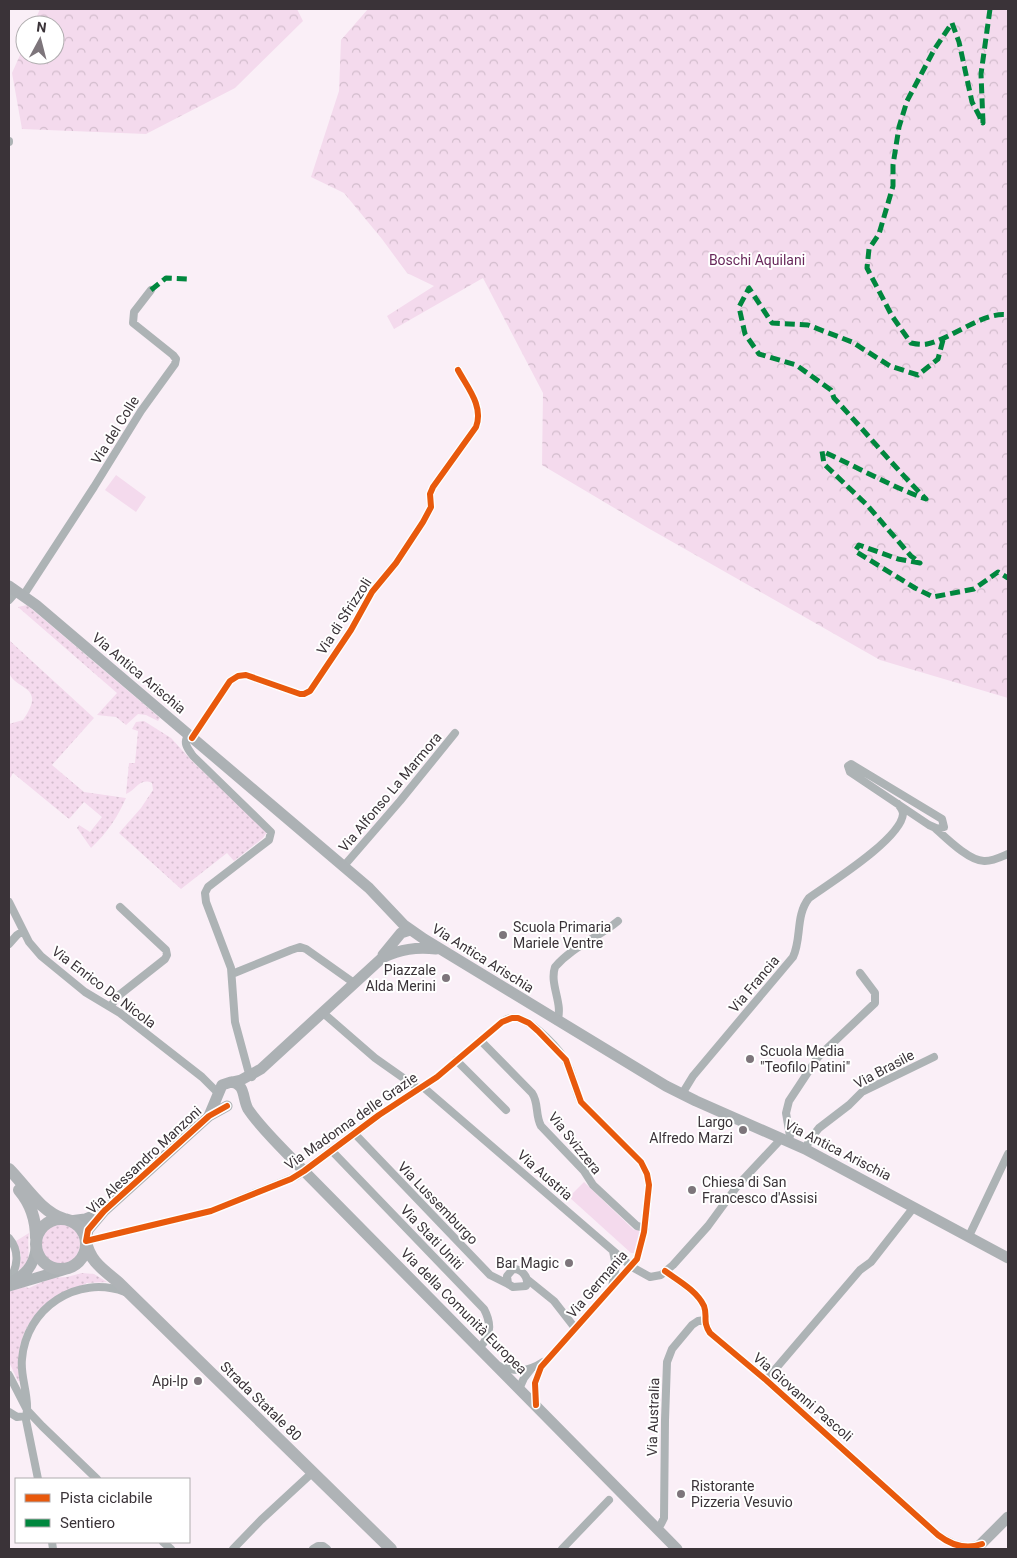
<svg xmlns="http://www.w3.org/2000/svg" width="1017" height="1558" font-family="Roboto,sans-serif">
<defs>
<pattern id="grass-dots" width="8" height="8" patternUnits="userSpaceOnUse" patternTransform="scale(1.25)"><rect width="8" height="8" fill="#f4daed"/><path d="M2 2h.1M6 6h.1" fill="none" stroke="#d2bccc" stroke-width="1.8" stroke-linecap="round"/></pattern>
<pattern id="forest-crowns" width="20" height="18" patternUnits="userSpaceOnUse" patternTransform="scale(1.25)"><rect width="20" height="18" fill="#f4daed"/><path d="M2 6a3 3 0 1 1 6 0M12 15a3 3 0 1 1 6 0" fill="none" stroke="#d2bccc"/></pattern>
</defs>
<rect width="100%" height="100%" fill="#faeff7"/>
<path fill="url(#grass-dots)" d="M27 605 160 718 158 721 146 715 138 714 126 725 116 717 97 715 117 693 18 607Z
M9 640 94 718 52 765 84 792 126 798C117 818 107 833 91 848L77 828 79 825 90 832 102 817 84 802 69 819 13 773 9 780V724L23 720C48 684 14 691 9 672 6 663 9 649 9 640Z
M144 721 171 738 192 761 267 832 263 838 234 861 227 853 181 889 119 833 141 808 153 790 152 783C140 777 136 790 126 794L129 763H135L138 731 132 729 136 722Z
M40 1244a20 20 0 1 1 40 0a20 20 0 1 1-40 0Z
M29 1233C26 1249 34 1259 19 1271L21 1255 16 1241Z
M82 1273 94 1274 107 1282 86 1283V1284C50 1293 18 1322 19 1361 19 1368 20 1374 21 1381H18L9 1362V1291L24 1287 29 1288 51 1278 67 1277Z"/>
<path fill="url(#forest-crowns)" d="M40 9H297L303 21 235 88 146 134 22 129 12 73 25 44V55H55V25H33Z
M368 9H1008V698L880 660 648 528 542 465 543 393 483 278 394 329 387 316 434 286 407 273 382 239 344 193 311 177 339 91 341 40Z"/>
<path fill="#f4daed" d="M116 475 146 497 136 512 105 490Z
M584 1182 634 1230 636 1228 642 1234 640 1253H631L569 1197Z"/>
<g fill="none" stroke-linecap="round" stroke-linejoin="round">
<path stroke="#adb3b5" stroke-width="8" d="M9 142V141
M23 596 94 487 141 411 175 364 176 359 173 355 133 323 134 312 151 290
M9 600 17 591
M189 735C182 742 188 749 193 756L271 832 269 840 208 887 205 893 206 902 231 968 235 1022 248 1070 252 1077
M192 738 230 681 238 676 246 675 300 694H304L310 691 351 630 372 592 396 563 423 522 431 507 430 494 433 487 476 427C484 406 467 387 458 370
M851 764 942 819 944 827 938 829 929 825 850 772 848 766Z
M935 828C946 838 970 862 985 861 993 861 1001 857 1008 854
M343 867 400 801 455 733
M9 902 29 942 41 956 85 992 120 1013 202 1077 219 1094
M9 944 17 935 23 931
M232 974 291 950 300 947 306 949 354 983
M110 1007 118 996 165 959 167 955 166 950 120 907
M322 1012 375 1058 419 1089
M557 1021C564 1004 549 985 555 967 573 946 598 938 618 921
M480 1040 532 1093C539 1103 535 1115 541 1126L584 1171 593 1185 637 1226 645 1228
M456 1060 506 1110
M423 1087 632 1267 650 1277 661 1275 673 1265 708 1226 738 1185 782 1138
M682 1094 693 1076 793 957C802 938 795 916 809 898 830 883 901 839 903 814 903 810 900 807 898 804
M354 1133 490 1275 508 1284
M788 1141 790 1136 786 1113 789 1101 818 1057 875 1003V993L860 973
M805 1149 811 1138 819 1128 849 1105 862 1092 934 1057
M331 1150 484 1309C492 1324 491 1337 479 1348
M969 1236 1008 1154
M9 1238C20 1251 18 1267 9 1281
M86 1241 211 1211 297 1176 379 1115 437 1077 502 1022C506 1019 511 1017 517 1018 533 1021 561 1050 568 1065 574 1077 575 1091 581 1102L641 1162 647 1174 649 1185 644 1232 637 1259 541 1367 535 1383 536 1405
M513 1269C521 1268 530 1278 526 1286L513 1287 508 1284 507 1276Z
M665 1271C679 1281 697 1291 704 1306 708 1317 702 1321 710 1333L766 1380 938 1535C951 1544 965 1550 980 1544
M528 1280 554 1301 575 1328
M612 1287 616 1266 613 1251
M499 1366C515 1372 528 1372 543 1362
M9 1375 27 1410 42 1426 97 1479
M766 1380 860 1270 871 1262 914 1207
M519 1389 524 1378 531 1369
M9 1412 17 1417 26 1416
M38 1479 26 1420C26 1416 27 1412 27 1409 28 1393 20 1375 22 1359 26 1308 77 1274 125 1292
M657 1529 661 1524 664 1518 665 1420 667 1362 672 1349 692 1325 698 1321 705 1320
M52 1542 53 1549
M163 1542 171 1549
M233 1549 261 1520 313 1472
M313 1549 318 1546H323L327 1549
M562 1549 609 1500"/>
<path stroke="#acb1b4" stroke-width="11" d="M9 586 36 605 369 888 404 925 424 939 666 1086 696 1101 805 1149 1008 1258
M383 955 401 933 410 930
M232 1082 241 1080 261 1069 382 958C401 949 416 947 436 949
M209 1116 222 1085 231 1082C246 1084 242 1098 248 1109 261 1129 287 1153 304 1171L677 1549
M70 1221 85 1219 100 1213
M86 1241 88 1230 104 1211 209 1116 227 1106
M10 1283C25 1275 33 1267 36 1250
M9 1286 63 1270
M976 1549 1008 1517"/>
<path stroke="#afb3b6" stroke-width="12" d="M9 1169C26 1186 40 1211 64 1219
M19 1190C31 1204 36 1220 36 1238
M36 1244a25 25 0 1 1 50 0a25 25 0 1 1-50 0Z
M86 1241C89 1261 104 1270 118 1282L391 1549"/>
<path stroke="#00873e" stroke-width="5" stroke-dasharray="10 5" stroke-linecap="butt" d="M990 9 981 74 983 123 972 102 959 42 952 23 934 50 907 101 899 127 893 165V186L879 234 869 249 867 268 892 316 911 343C916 344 922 345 927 344 952 339 983 311 1008 315
M151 290 166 278 188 279
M943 340 938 359 918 375 890 366 852 342 808 325 772 323 749 288 739 307 745 334 759 354 796 365 831 390 834 398C865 431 894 467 926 499 890 486 857 467 822 451L824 464 867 505 911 556 920 563 898 559 859 545 855 551 915 588 933 597 974 589 998 572 1008 578"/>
<g stroke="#fff" stroke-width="9">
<path id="cycleway" d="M192 738 230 681 238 676 246 675 300 694H304L310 691 351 630 372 592 396 563 423 522 431 507 430 494 433 487 476 427C484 406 467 387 458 370
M227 1106 209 1116 104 1211 88 1230 86 1241 211 1211 291 1179 304 1171 379 1115 437 1077 502 1022 512 1018H518L529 1023 538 1031 566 1060 581 1102 641 1162 647 1174 649 1185 644 1232 637 1259 541 1367 535 1383 536 1405
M665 1271C679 1281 697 1291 704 1306 708 1317 702 1321 710 1333L766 1380 938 1535C951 1545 966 1550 982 1544"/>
</g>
<use href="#cycleway" stroke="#e8590c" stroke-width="6"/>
</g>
<g fill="#7d757b" stroke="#fff" stroke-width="2">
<circle cx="503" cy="935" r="5"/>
<circle cx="446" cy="978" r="5"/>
<circle cx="750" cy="1059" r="5"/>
<circle cx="743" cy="1130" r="5"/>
<circle cx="692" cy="1190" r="5"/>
<circle cx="569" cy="1263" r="5"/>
<circle cx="198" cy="1381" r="5"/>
<circle cx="681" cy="1494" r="5"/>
</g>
<g text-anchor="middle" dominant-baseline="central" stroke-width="4" stroke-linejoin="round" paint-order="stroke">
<g font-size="14" fill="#69295c" stroke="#fff">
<text x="757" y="260">Boschi Aquilani</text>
</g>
<g font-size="14" fill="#3a3338" stroke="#fff">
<text transform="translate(115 430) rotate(-58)">Via del Colle</text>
<text transform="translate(344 616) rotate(-57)">Via di Sfrizzoli</text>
<text transform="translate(139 673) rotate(40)">Via Antica Arischia</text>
<text transform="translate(390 792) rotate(-50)">Via Alfonso La Marmora</text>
<text transform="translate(483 958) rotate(32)">Via Antica Arischia</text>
<text transform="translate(754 984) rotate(-50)">Via Francia</text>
<text transform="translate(104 987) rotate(37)">Via Enrico De Nicola</text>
<text transform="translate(884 1069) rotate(-28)">Via Brasile</text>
<text transform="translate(351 1121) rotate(-35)">Via Madonna delle Grazie</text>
<text transform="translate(575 1143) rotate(51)">Via Svizzera</text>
<text transform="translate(838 1150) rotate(27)">Via Antica Arischia</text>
<text transform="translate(144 1160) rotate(-43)">Via Alessandro Manzoni</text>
<text transform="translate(545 1175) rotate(41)">Via Austria</text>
<text transform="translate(438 1203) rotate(46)">Via Lussemburgo</text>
<text transform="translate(432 1237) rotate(46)">Via Stati Uniti</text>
<text transform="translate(597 1284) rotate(-49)">Via Germania</text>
<text transform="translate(464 1311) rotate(45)">Via della Comunità Europea</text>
<text transform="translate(803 1397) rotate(41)">Via Giovanni Pascoli</text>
<text transform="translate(261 1401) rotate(44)">Strada Statale 80</text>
<text transform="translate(653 1417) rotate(-88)">Via Australia</text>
</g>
<g font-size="14" fill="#3a3338" stroke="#fff" text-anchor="start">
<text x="513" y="927">Scuola Primaria<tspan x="513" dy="16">Mariele Ventre</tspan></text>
<text x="436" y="970" text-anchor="end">Piazzale<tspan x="436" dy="16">Alda Merini</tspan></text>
<text x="760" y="1051">Scuola Media<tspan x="760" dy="16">"Teofilo Patini"</tspan></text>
<text x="733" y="1122" text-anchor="end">Largo<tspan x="733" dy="16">Alfredo Marzi</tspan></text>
<text x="702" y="1182">Chiesa di San<tspan x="702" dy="16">Francesco d'Assisi</tspan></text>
<text x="559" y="1263" text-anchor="end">Bar Magic</text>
<text x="188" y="1381" text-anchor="end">Api-Ip</text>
<text x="691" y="1486">Ristorante<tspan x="691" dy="16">Pizzeria Vesuvio</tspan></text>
</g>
</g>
<rect width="1017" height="1558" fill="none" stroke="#3a3338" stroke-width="20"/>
<rect x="15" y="1478" width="175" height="65" fill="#ffffff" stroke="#b0adaf"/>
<rect x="25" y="1494" width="25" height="8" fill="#e8590c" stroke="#b0adaf"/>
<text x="60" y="1503" font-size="15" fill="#3a3338">Pista ciclabile</text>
<rect x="25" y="1519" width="25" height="8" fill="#00873e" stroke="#b0adaf"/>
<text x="60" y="1528" font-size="15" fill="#3a3338">Sentiero</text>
<g transform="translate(40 40) rotate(7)"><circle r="24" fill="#ffffff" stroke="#b0adaf"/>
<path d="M0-4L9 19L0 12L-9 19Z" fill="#7d757b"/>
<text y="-8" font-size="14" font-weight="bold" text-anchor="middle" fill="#3a3338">N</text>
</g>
</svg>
